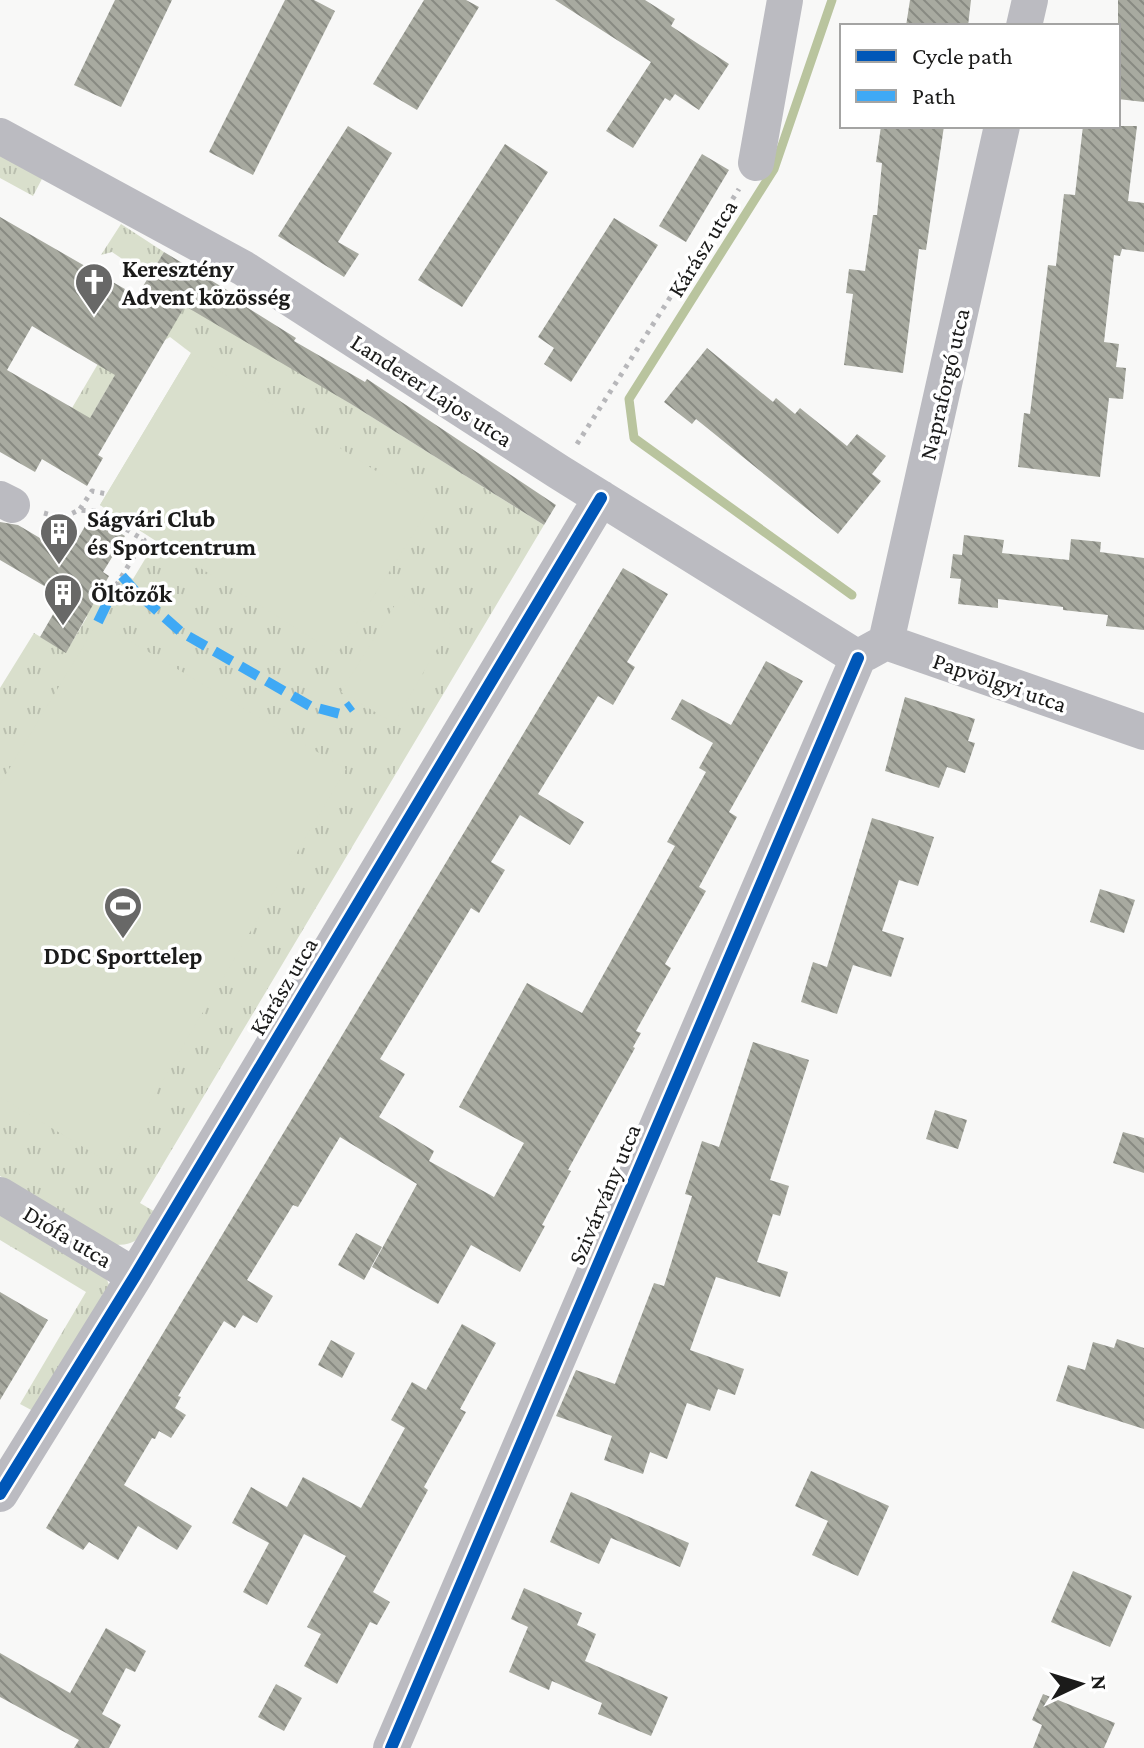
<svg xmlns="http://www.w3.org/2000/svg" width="1144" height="1748" font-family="'Crimson Pro',serif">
<defs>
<pattern id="grass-tufts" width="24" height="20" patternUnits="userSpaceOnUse" patternTransform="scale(2)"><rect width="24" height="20" fill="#d9dfcc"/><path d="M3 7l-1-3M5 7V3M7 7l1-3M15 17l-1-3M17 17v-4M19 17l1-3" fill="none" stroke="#babfaf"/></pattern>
<pattern id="building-back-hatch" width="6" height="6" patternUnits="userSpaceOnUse" patternTransform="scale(2)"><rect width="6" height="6" fill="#a8aaa0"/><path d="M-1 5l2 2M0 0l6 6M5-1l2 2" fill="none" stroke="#888a82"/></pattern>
</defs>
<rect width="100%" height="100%" fill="#f8f8f7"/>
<path fill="url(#grass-tufts)" d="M0 154 43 177 33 196 0 178Z
M121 224 164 252 149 277 544 525 140 1203 157 1213C143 1232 141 1245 116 1245L0 1176V688L34 633 66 652 87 617 79 612 105 583 114 588 124 573 133 579 156 541 100 505 191 353 170 337 165 340 143 328 76 442 70 439 54 466 42 459 149 277 112 252 101 255Z
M0 1211 104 1273 110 1287 35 1412 20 1404 86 1292 0 1240Z"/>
<path fill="#d9dfcc" d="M191 353 431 506 337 654 100 505Z
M401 595 451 625 394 723 341 692Z
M98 622 346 769 113 1165 0 1097V784Z"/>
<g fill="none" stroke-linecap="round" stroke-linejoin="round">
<path stroke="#b9c49e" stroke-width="9" d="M832 0 774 169 629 399 634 438 852 595"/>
</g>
<path fill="url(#building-back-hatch)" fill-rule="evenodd" d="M115 0H172L121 107 74 85Z
M285 0H314L335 11 253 175 209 152Z
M424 0H466L479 7 417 110 373 84Z
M555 0H645L675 19 671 26 729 64 699 110 675 94 670 101 665 98 633 148 606 131 651 62Z
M910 0H971L968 26H906Z
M1118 0H1144V102L1118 99Z
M348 126 392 153 338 242 359 254 344 277 278 236Z
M881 126H944L926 250 919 249 903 373 844 365 853 294 846 293 849 269 865 271 873 215H877L882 163 876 162Z
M1083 126H1137L1128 201 1144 203V252L1122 249 1120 256 1114 255 1104 342 1119 344 1116 367 1126 368 1123 399 1109 398 1100 477 1018 467 1024 413 1030 414 1048 265 1056 266 1064 194 1075 195Z
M505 144 548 172 462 307 418 280Z
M702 154 729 170 686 242 659 226Z
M0 217 137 296 164 252 237 296 235 300 296 338 294 341 365 382 367 379 556 505 544 525 351 404 185 306 98 455 103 458 87 486 42 459 35 472 0 452ZM32 326 115 375 90 418 7 370Z
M614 218 658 245 571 382 544 364 554 348 538 337Z
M707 348 773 402 776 398 795 414 800 408 847 446 857 434 886 456 872 474 881 481 838 534 696 419 692 424 664 402Z
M91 516 125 536 103 572 109 576 66 653 40 637 63 597 0 560V522L18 525 50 544 57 534 74 545Z
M964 535 1004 540 1002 553 1069 560 1071 539 1101 542 1100 552 1144 558V630L1106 626 1108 615 1063 610V607L998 599V608L958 604 961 579 950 578 953 554 962 555Z
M623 568 668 594 627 662 635 667 613 705 598 696 538 794 584 822 570 845 520 815 491 862 505 870 479 913 471 908 380 1059 405 1074 379 1117 434 1151 429 1161 494 1197 524 1143 459 1107 527 983 582 1013 675 846 667 842 706 772 699 768 713 743 671 719 682 699 731 725 766 661 803 681 729 812 737 817 699 887 706 891 665 964 671 968 636 1031 641 1033 633 1047 635 1048 568 1170 571 1171 542 1225 545 1226 520 1272 471 1245 438 1304 372 1267 417 1184 340 1137 298 1207 293 1205 247 1280 273 1296 257 1323 243 1315 235 1328 224 1321 178 1396 181 1397 175 1408 186 1415 171 1438 159 1431 155 1439 152 1438 124 1485 192 1526 177 1550 138 1526 118 1560 89 1542 83 1550 46 1528Z
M905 697 975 719 968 741 975 743 965 773 947 767 939 788 885 771Z
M872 818 934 837 918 886 899 880 882 931 904 938 891 977 853 965 837 1014 801 1002 813 962 827 967Z
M1100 889 1135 900 1124 933 1090 922Z
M753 1042 809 1060 770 1180 789 1186 780 1216 773 1214 757 1262 788 1272 780 1297 716 1277 690 1350 744 1369 735 1395 718 1389 710 1411 687 1403 667 1459 650 1452 643 1474 604 1460 612 1436 556 1416 576 1370 615 1384 654 1283 664 1286 692 1196 685 1194 702 1141 719 1147Z
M935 1110 967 1120 958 1149 926 1139Z
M1123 1132 1144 1138V1173L1113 1163Z
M356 1233 382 1247 364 1280 338 1265Z
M0 1292 48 1320 0 1400Z
M462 1324 496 1343 460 1409 466 1412 424 1487 428 1490 373 1592 390 1602 377 1625 370 1622 337 1684 304 1666 321 1634 307 1627 346 1556 304 1534 267 1605 243 1592 269 1543 232 1523 251 1487 287 1507 303 1477 361 1508 405 1428 391 1420 412 1382 426 1390Z
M1117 1339 1144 1348V1429L1056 1401 1068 1365 1085 1370 1093 1342 1114 1348Z
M331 1340 355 1353 342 1378 318 1365Z
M811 1471 889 1506 858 1576 812 1555 828 1521 795 1506Z
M571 1492 689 1543 680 1567 611 1538 599 1564 550 1542Z
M1073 1571 1132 1596 1110 1647 1051 1622Z
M524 1588 582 1613 577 1625 596 1634 585 1661 668 1697 651 1736 598 1714 602 1703 552 1681 549 1690 509 1672 528 1627 511 1619Z
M106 1628 146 1651 135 1672 126 1668 102 1714 121 1725 109 1748H74L79 1740 0 1697V1653L70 1693Z
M276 1684 302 1698 284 1731 258 1717Z
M1043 1694 1115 1723 1104 1748H1033L1042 1725 1032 1720Z"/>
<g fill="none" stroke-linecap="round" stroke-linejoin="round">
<path stroke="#b7b7ba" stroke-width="5" stroke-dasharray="4 6" stroke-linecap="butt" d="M577 444 739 189
M80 509 92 491 107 494
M44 513 62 518 79 510 96 511 144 540 114 589 105 583
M62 518 66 540"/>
<path stroke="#bbbbc1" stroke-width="36" d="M1024 26 1030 0
M0 136 243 268 559 472 858 658
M756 163 785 0
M0 499 12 505
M886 642 1002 126
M866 653 886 642 1144 732
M0 1195 135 1276
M0 1494 135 1276 601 498
M391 1748 858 658"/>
<path stroke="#3fa9f5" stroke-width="10" stroke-dasharray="20 10" stroke-linecap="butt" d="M122 576 137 593 181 632 310 706 340 714 352 705
M98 622 114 589"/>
<g stroke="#fff" stroke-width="17">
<path id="cycleway" d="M0 1494 135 1276 601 498
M391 1748 858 658"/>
</g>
<use href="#cycleway" stroke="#0057b8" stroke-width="12"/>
</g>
<defs>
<g id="church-pin" transform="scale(2)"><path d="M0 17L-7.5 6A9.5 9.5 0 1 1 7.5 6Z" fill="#686867" stroke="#fff"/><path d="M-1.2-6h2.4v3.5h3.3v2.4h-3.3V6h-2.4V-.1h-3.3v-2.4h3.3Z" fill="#fff"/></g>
<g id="building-pin" transform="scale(2)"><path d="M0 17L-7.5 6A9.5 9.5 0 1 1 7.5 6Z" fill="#686867" stroke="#fff"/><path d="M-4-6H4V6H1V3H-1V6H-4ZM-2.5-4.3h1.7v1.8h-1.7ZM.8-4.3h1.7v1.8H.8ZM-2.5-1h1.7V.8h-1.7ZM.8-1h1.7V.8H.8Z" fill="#fff"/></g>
<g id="stadium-pin" transform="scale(2)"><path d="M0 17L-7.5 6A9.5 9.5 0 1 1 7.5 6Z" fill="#686867" stroke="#fff"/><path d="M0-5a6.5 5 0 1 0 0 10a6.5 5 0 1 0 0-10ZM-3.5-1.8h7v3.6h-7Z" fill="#fff"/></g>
</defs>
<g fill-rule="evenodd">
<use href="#church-pin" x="94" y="282"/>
<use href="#building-pin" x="59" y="532"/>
<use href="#building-pin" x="63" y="593"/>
<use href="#stadium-pin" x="123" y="906"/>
</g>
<g text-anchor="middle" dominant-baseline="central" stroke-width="7" stroke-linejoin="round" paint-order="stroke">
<g font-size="24" fill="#1b1b1a" stroke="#fff">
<text transform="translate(702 248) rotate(-58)">Kárász utca</text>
<text transform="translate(944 384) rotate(-77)">Napraforgó utca</text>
<text transform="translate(432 390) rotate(33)">Landerer Lajos utca</text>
<text transform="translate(1000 682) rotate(19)">Papvölgyi utca</text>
<text transform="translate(283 986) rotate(-59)">Kárász utca</text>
<text transform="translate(604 1194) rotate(-67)">Szivárvány utca</text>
<text transform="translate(68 1236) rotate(31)">Diófa utca</text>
</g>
<g font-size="24" font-weight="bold" fill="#1b1b1a" stroke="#fff" text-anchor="start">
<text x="122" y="268">Keresztény<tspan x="122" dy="28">Advent közösség</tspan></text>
<text x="87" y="518">Ságvári Club<tspan x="87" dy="28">és Sportcentrum</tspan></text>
<text x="91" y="593">Öltözők</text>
<text x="123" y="955" text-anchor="middle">DDC Sporttelep</text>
</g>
</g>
<rect x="840" y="24" width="280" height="104" fill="#ffffff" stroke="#a4a4a3" stroke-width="2"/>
<rect x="856" y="50" width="40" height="12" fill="#0057b8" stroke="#a4a4a3" stroke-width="2"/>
<text x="912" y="64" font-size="24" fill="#1b1b1a">Cycle path</text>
<rect x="856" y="90" width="40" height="12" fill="#3fa9f5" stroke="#a4a4a3" stroke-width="2"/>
<text x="912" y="104" font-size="24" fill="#1b1b1a">Path</text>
<g transform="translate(1080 1684) rotate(86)" stroke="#ffffff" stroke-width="6" paint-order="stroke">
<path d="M0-6L14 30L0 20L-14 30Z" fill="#1b1b1a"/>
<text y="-12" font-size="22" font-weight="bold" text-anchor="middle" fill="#1b1b1a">N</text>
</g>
</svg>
